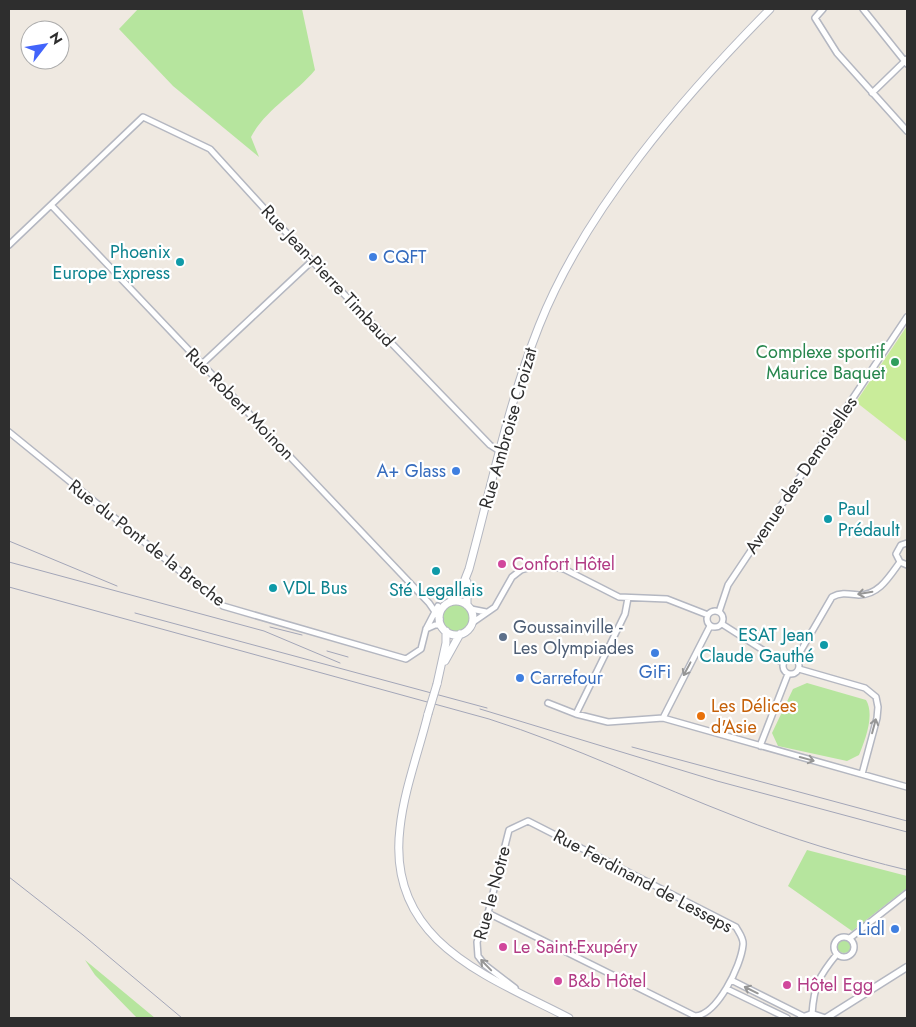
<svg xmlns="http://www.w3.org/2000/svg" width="916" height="1027" font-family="Jost,sans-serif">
<rect width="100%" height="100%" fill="#efe9e1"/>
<path fill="#b6e59e" d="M138 9H302L315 70C295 94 266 109 251 137L259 157 173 86 119 29Z
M442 618a14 14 0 1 1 28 0a14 14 0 1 1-28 0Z
M807 683 866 700C875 715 865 740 859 755L847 761 778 746 772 733 793 689Z
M807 850 907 876V888L852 931 788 886Z
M837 946a7 7 0 1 1 14 0a7 7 0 1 1-14 0Z
M85 960 155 1018H137L95 975Z"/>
<path fill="#c9ec9a" d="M907 326V442L856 402Z"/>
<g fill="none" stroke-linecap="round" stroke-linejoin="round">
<g stroke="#b4b7c1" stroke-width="8">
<path id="minor" d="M823 9 815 18 837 53 907 131
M863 9 907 64
M872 93 907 59
M51 205 429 603 440 619
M9 245 143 117 210 149 312 261 490 445 501 452
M202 364 312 261
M9 432 223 606 406 659 421 649 426 629 438 606
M907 543 901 545 896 554 900 562 907 565
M471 609 486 612
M707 619a8 8 0 1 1 16 0a8 8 0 1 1-16 0Z
M719 612 728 585 907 317
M472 623 495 607 512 577 521 570 542 564 564 569 619 597 667 599 708 615
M722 624 783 663
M426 629 435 625H441
M783 666a8 8 0 1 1 16 0a8 8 0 1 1-16 0Z
M796 659 832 597C841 592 849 594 859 595 879 595 889 577 900 562
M799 669 865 688 876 697 878 707 877 718 862 774
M548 703 576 714 608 722 663 718 907 787
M576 714 625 614 628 598
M663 718 710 626
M760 746 788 674
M488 913 695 1016C717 1015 741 966 743 945 744 938 739 933 736 927L528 821 509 830 488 913 477 942 478 956 485 965 515 988
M834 947a10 10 0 1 1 20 0a10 10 0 1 1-20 0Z
M850 938 907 893
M731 980 803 1016
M727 989 787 1018
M812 1014C814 985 819 976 837 954"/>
</g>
<g stroke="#b4b7c1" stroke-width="9">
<path id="tertiary" d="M801 1018 812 1014 824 1018
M826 1018 907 967"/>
</g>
<g stroke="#b4b7c1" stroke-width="9">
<path id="secondary" d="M467 582V605
M439 618a17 17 0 1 1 34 0a17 17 0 1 1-34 0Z
M450 602 462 587 469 569C491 488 508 404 539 326 585 210 683 97 770 9
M445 661 460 634
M437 684 446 643V631
M428 714C419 751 404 790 400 828 386 942 488 976 569 1018"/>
</g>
<use href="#minor" stroke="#fff" stroke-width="5"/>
<use href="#tertiary" stroke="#fff" stroke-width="6"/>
<use href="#secondary" stroke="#fff" stroke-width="7"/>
<path stroke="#a3a6b8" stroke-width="1" d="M9 541 117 586
M9 562 264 631 340 663
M9 587 489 719C574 746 654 785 737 817 792 839 849 856 907 870
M135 613 487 708
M270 627 302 635
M327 651 348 657
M480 709 717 781 907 832
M632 747 907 821
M9 877 83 935 182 1018"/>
<g stroke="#b4b7c1" stroke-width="9" stroke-linecap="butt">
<path id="secondary-bridge" d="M428 714 437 684"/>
</g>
<use href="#secondary-bridge" stroke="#fff" stroke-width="7"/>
</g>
<defs><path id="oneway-shaft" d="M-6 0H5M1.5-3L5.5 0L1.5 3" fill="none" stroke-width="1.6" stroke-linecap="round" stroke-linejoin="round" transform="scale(1.25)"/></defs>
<g stroke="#969696">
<use href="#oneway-shaft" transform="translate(865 593) rotate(171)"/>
<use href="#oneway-shaft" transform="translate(687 669) rotate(118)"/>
<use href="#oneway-shaft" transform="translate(874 726) rotate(-75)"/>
<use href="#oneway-shaft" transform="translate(807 759) rotate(15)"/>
<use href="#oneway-shaft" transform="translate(486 965) rotate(-134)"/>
<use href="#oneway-shaft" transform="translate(751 990) rotate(-154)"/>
</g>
<g fill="#3f7fe0" stroke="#fff" stroke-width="2">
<circle cx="373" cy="257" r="5"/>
<circle cx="456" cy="471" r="5"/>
<circle cx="655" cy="653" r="5"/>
<circle cx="520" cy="678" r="5"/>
<circle cx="895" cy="929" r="5"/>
</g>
<g fill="#0f9aa8" stroke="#fff" stroke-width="2">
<circle cx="180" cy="262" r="5"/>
<circle cx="828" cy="519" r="5"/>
<circle cx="436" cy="571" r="5"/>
<circle cx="273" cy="588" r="5"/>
<circle cx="824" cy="645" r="5"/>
</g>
<circle fill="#2e9e5b" stroke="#fff" stroke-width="2" cx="895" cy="362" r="5"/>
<g fill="#d1479c" stroke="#fff" stroke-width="2">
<circle cx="502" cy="564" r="5"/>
<circle cx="503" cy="947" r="5"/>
<circle cx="558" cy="981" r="5"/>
<circle cx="787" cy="985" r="5"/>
</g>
<circle fill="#5c6f8a" stroke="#fff" stroke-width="2" cx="503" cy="637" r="5"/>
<circle fill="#e8710a" stroke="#fff" stroke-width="2" cx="701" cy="716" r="5"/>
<g text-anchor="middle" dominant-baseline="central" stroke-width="4.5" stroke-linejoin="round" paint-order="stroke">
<g font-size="18" fill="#0d838f" stroke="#fff" text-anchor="end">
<text x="170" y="252">Phoenix<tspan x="170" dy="21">Europe Express</tspan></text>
<text x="838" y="509" text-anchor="start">Paul<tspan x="838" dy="21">Prédault</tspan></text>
<text x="283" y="588" text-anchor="start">VDL Bus</text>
<text x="436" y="590" text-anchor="middle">Sté Legallais</text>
<text x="814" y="635">ESAT Jean<tspan x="814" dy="21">Claude Gauthé</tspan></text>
</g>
<g font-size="18" fill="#366cbe" stroke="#fff" text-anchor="start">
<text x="383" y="257">CQFT</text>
<text x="446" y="471" text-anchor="end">A+ Glass</text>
<text x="655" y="672" text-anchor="middle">GiFi</text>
<text x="530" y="678">Carrefour</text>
<text x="885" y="929" text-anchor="end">Lidl</text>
</g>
<g font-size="18" fill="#2e2e2e" stroke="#fff">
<text transform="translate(328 276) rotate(47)">Rue Jean-Pierre Timbaud</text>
<text transform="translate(240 404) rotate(46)">Rue Robert Moinon</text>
<text transform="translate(508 428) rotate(-74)">Rue Ambroise Croizat</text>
<text transform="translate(801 475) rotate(-56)">Avenue des Demoiselles</text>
<text transform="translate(147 543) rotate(38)">Rue du Pont de la Breche</text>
<text transform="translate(643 881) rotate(28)">Rue Ferdinand de Lesseps</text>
<text transform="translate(492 893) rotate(-75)">Rue le Notre</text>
</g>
<g font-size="18" fill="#27864d" stroke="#fff" text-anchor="end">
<text x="885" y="352">Complexe sportif<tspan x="885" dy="21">Maurice Baquet</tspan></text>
</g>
<g font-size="18" fill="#b23c85" stroke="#fff" text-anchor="start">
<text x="512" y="564">Confort Hôtel</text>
<text x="513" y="947">Le Saint-Exupéry</text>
<text x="568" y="981">B&amp;b Hôtel</text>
<text x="797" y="985">Hôtel Egg</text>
</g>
<g font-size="18" fill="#4e5e75" stroke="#fff" text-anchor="start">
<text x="513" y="627">Goussainville -<tspan x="513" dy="21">Les Olympiades</tspan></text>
</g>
<g font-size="18" fill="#c56008" stroke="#fff" text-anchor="start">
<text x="711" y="706">Les Délices<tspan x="711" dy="21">d'Asie</tspan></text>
</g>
</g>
<rect width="916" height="1027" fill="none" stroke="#2e2e2e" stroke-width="20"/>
<g transform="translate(45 45) rotate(59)"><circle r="24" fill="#ffffff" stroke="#ababab"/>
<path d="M0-4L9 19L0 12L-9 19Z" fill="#4264fb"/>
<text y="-8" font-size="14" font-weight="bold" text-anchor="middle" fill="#2e2e2e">N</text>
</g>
</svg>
